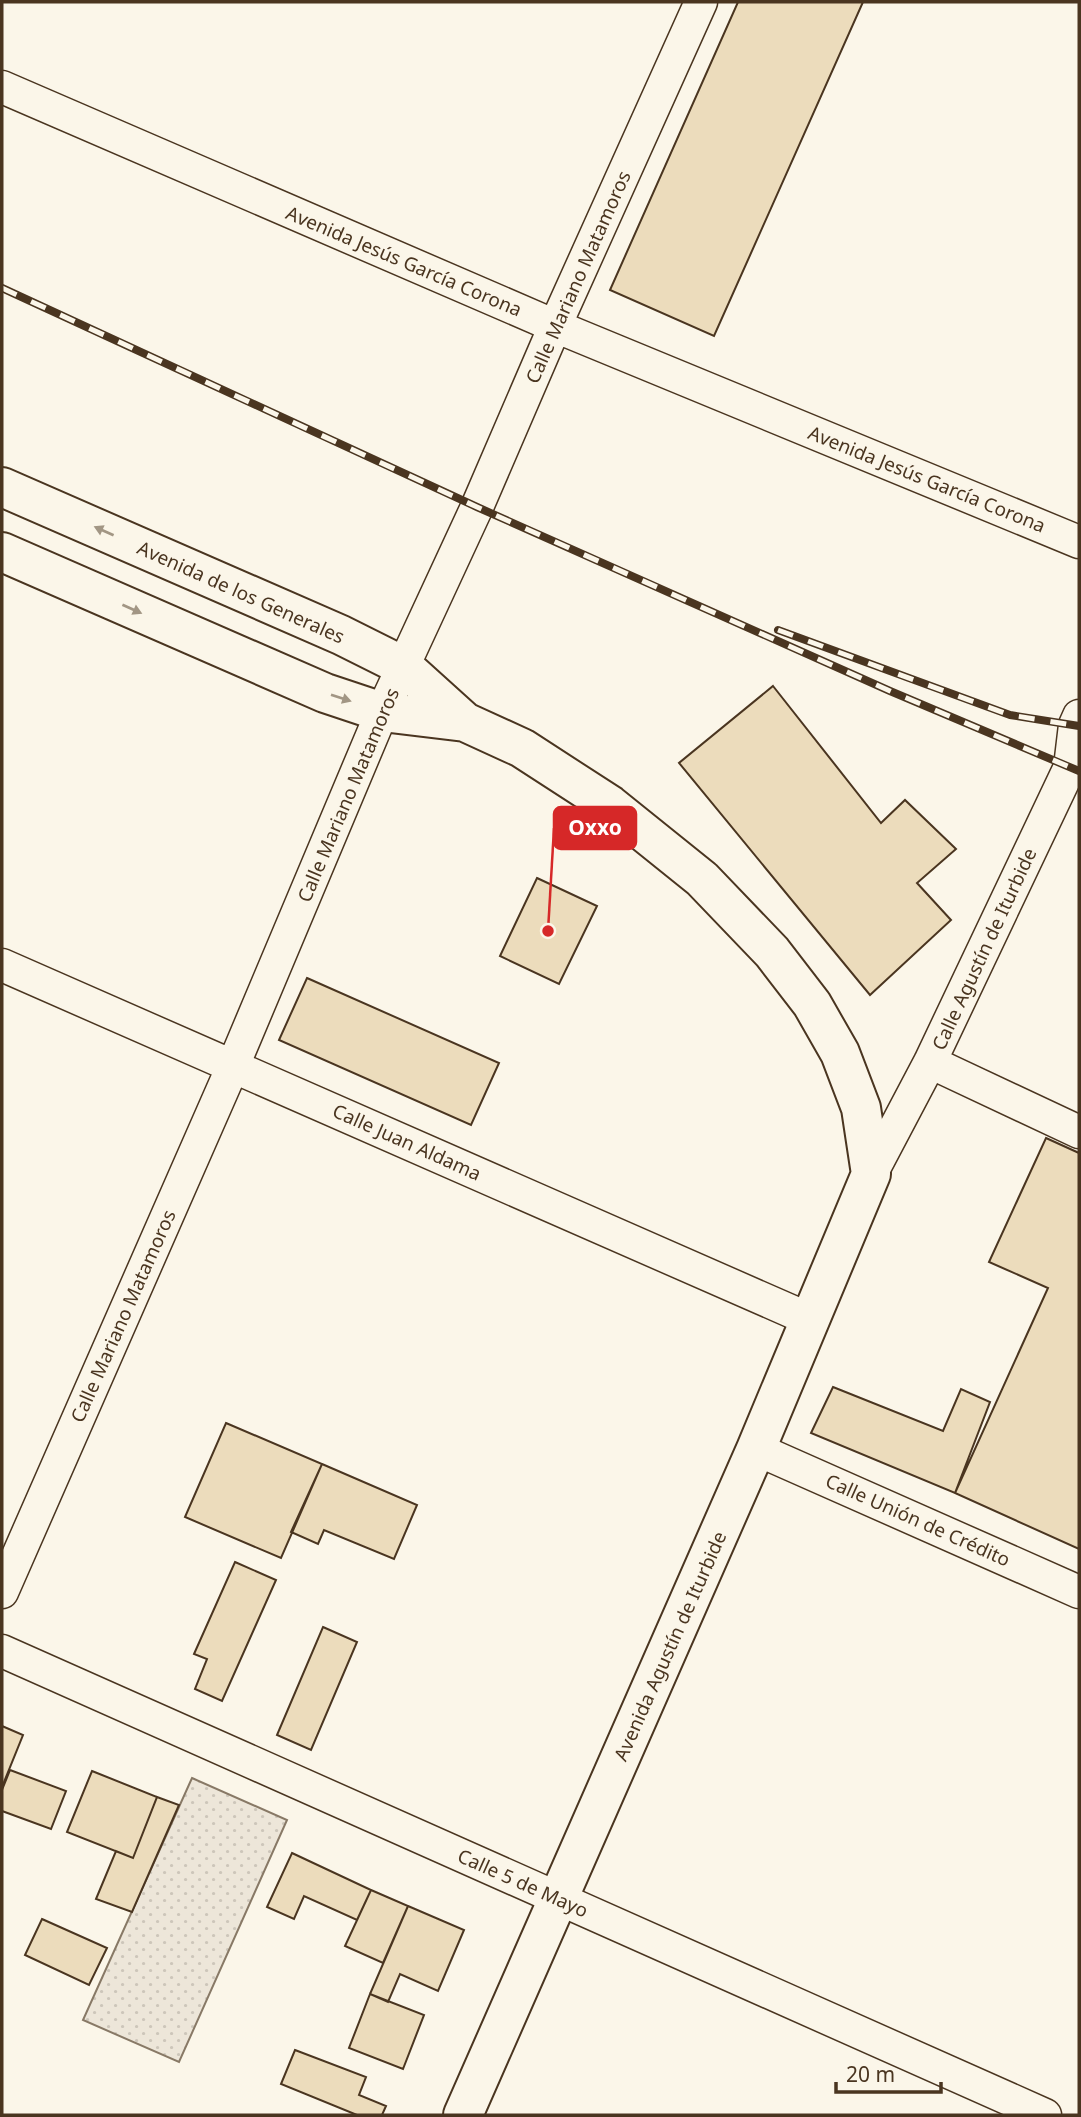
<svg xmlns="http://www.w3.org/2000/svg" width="1081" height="2117" font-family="'Noto Sans',sans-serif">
<defs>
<pattern id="grass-dots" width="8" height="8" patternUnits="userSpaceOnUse" patternTransform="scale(1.75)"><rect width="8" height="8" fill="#ede6d9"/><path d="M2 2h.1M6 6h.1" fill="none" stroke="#cdc6ba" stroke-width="1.8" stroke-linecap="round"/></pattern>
</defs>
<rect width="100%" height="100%" fill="#fbf6e9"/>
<path fill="url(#grass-dots)" stroke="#887966" stroke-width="2" d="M192 1778 287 1820 179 2062 83 2020Z"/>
<path fill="#ecdcbc" stroke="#4a3520" stroke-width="2" d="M738 2H863L714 336 610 290Z
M773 686 881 823 905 800 956 849 917 883 951 920 870 995 679 763Z
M537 878 597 906 559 984 500 956Z
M307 978 499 1063 471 1125 279 1040Z
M1046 1138 1079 1153V1549L955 1493 1048 1288 989 1262Z
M833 1387 943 1431 961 1389 990 1402 955 1493 811 1433Z
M226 1423 322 1464 281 1558 185 1517Z
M322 1464 417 1505 394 1559 324 1530 318 1544 291 1532Z
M235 1562 276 1580 222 1701 195 1689 207 1659 194 1654Z
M323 1627 357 1642 311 1750 277 1735Z
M2 1726 23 1735 2 1787Z
M10 1770 66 1791 51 1829 2 1811V1790Z
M92 1771 157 1797 133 1858 67 1832Z
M157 1797 179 1805 132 1912 96 1899 116 1851 133 1858Z
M292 1853 371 1890 357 1920 304 1896 294 1919 267 1907Z
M371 1890 408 1906 383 1963 345 1946Z
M408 1906 464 1930 438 1991 400 1974 388 2002 370 1994Z
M42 1919 107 1948 89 1985 25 1955Z
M370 1994 424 2015 403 2069 349 2048Z
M295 2050 366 2077 359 2095 386 2106 382 2115H357L281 2084Z"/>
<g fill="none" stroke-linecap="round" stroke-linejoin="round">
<g stroke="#4a3520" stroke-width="35">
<path id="street" d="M2 87 555 326 1079 542
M2 965 811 1320
M930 1062 1079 1132
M871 1174 930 1062 1070 767 1075 725 1079 716
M756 1449 1079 1592
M2 1592 233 1066 382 712 477 507 555 326 701 2
M2 1651 1045 2115"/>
</g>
<g stroke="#4a3520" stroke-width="42">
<path id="secondary" d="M2 487 341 635 403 666 465 722
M2 552 325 693 382 712 465 722 522 748 610 805 702 879 772 952 812 1004 840 1053 861 1108 871 1174 756 1449 463 2115"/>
</g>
<use href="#street" stroke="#fbf6e9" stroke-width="32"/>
<use href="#secondary" stroke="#fbf6e9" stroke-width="38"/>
<g stroke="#4a3520" stroke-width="8">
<path id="rail" d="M2 288 477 507 890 691 1079 771
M778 630 1010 715 1079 726"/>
</g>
<use href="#rail" stroke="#fbf6e9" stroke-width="5" stroke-dasharray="16" stroke-linecap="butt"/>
</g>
<defs><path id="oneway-solid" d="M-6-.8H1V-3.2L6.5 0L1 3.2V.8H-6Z" transform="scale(1.75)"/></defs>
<g fill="#a29684">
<use href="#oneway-solid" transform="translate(104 531) rotate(-156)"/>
<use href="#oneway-solid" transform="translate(132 609) rotate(24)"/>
<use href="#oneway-solid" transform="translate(341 698) rotate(18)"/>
</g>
<g text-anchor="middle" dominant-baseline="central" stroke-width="5" stroke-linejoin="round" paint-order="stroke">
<g font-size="19" fill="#4a3520" stroke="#fbf6e9">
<text transform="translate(404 261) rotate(23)">Avenida Jesús García Corona</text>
<text transform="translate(578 277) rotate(-66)">Calle Mariano Matamoros</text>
<text transform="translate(927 479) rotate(22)">Avenida Jesús García Corona</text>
<text transform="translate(241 592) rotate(24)">Avenida de los Generales</text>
<text transform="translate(348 795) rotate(-67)">Calle Mariano Matamoros</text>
<text transform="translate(984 949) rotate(-65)">Calle Agustín de Iturbide</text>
<text transform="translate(407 1142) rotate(24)">Calle Juan Aldama</text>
<text transform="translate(123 1316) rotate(-66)">Calle Mariano Matamoros</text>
<text transform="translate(918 1520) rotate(24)">Calle Unión de Crédito</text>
<text transform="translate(670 1646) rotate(-66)">Avenida Agustín de Iturbide</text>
<text transform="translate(523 1883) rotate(24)">Calle 5 de Mayo</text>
</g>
</g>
<path fill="none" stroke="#d62828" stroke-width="2.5" d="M548 931L554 828"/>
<circle fill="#d62828" stroke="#fbf6e9" stroke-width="2.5" cx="548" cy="931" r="7"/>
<rect fill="#d62828" stroke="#d62828" stroke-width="2.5" x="554" y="807" width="82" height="42" rx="7"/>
<g font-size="21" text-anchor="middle" font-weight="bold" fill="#fff">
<text x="595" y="835">Oxxo</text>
</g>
<rect width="1081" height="2117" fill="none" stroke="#4a3520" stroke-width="7"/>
<path d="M836 2082v10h105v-10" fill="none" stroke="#4a3520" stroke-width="3.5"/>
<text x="846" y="2082" font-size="21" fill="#4a3520" stroke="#fbf6e9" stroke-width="5" paint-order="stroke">20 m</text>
</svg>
